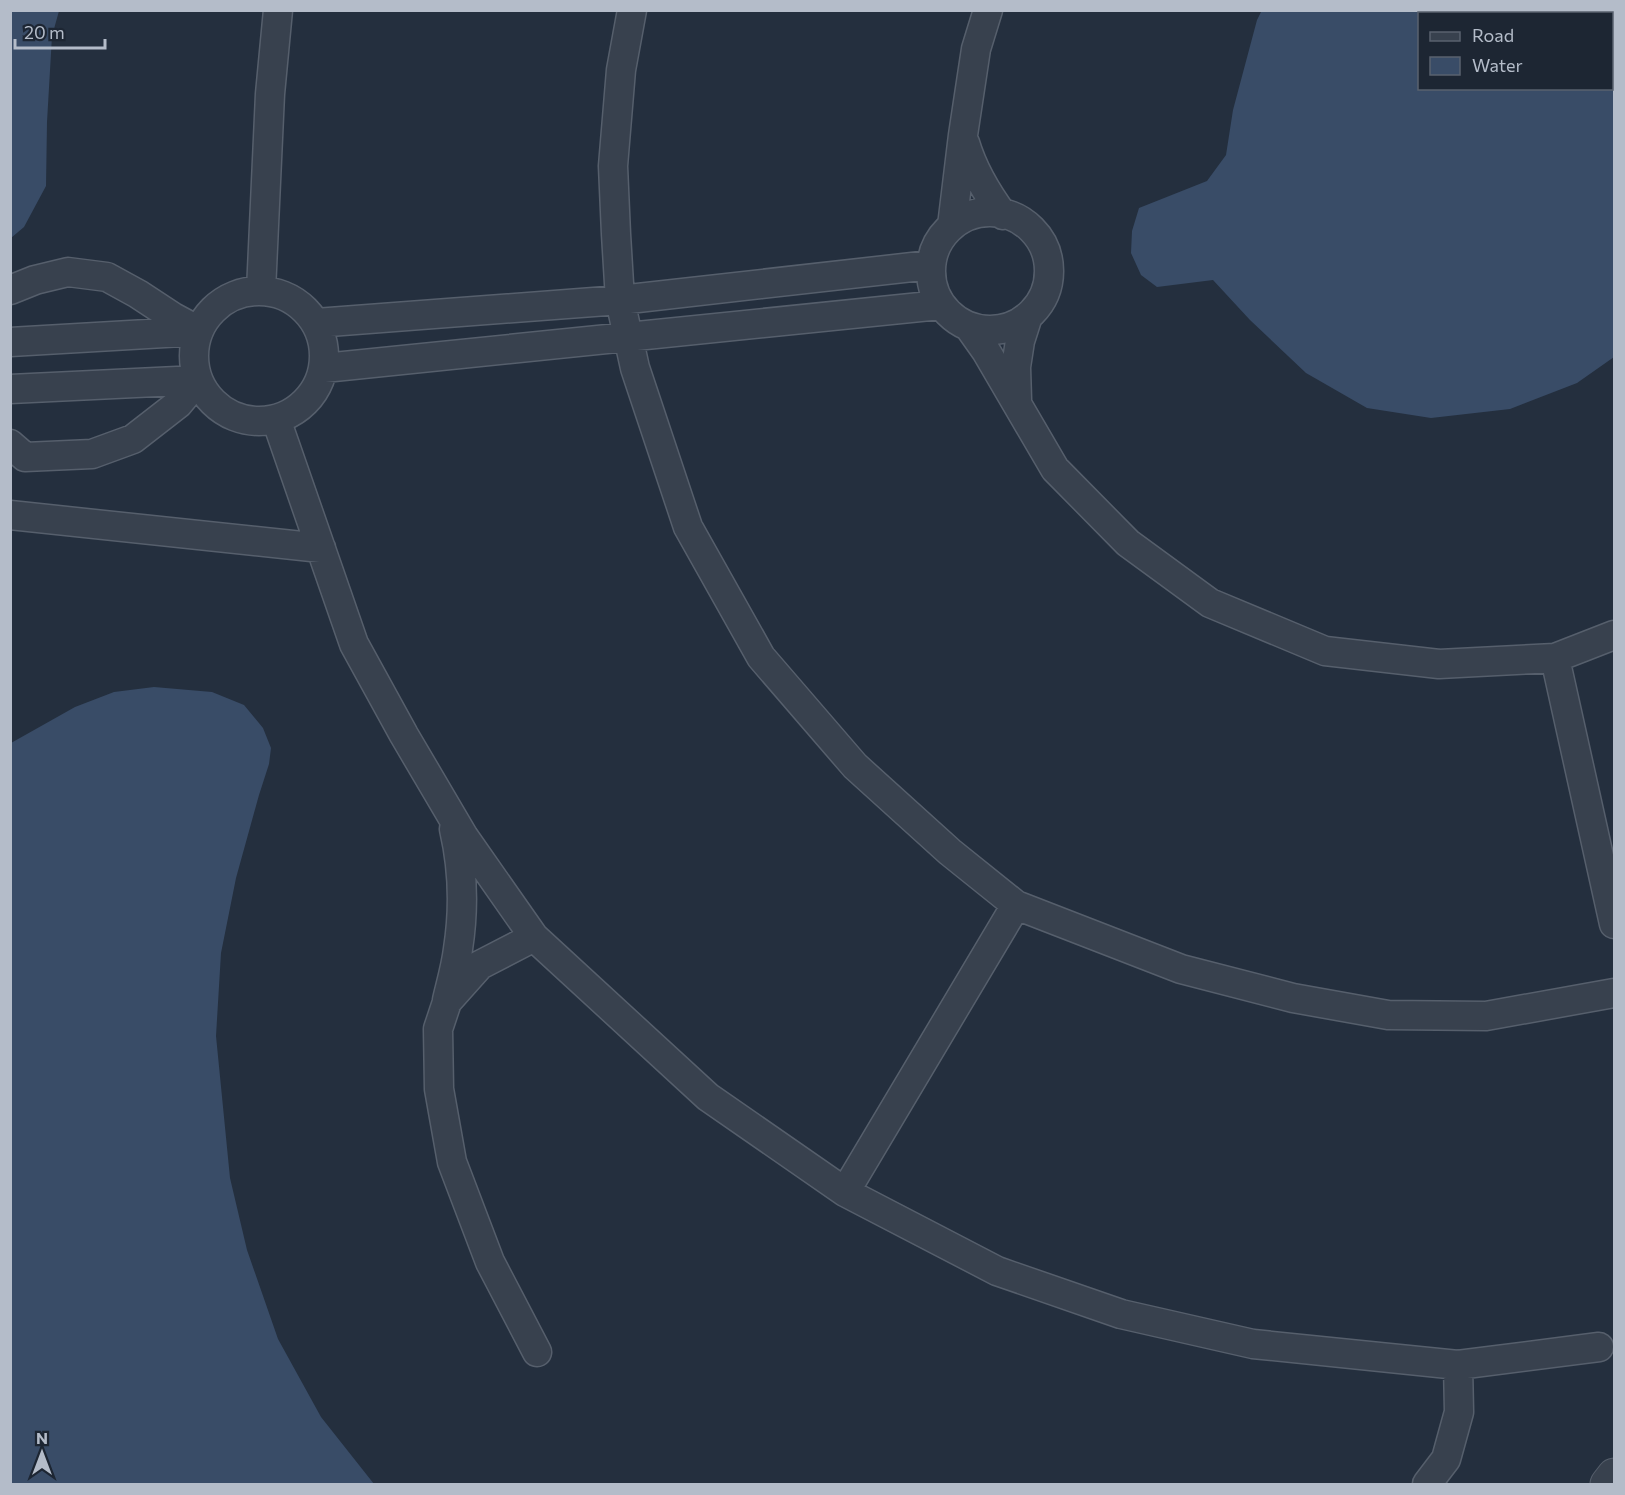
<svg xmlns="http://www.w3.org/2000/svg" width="1625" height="1495" font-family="Commissioner,sans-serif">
<rect width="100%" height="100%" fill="#242f3e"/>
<path fill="#394c67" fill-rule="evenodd" d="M11 10 59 11 52 36 47 122 46 186 24 227 11 238Z
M1262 10 1614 11V357L1577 383 1510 409 1431 418 1367 408 1306 373 1250 320 1213 280 1157 287 1141 275 1131 253 1132 231 1139 208 1207 181 1226 155 1233 110 1257 20ZM1420 14H1612V88H1420Z
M154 687 212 692 244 705 263 728 271 748 269 764 259 795 236 878 221 953 216 1036 230 1178 247 1250 278 1339 321 1417 374 1484H11V743L75 707 114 692Z"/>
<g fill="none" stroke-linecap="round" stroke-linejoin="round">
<g stroke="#565f6c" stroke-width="31">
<path id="minor" d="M632 10 621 70 613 166 616 234 620 300 635 368 688 527 761 657 855 766 950 852 1016 905 1181 969 1293 998 1388 1015 1486 1016 1614 993
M965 143C973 170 986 192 1003 215
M931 271a59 59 0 1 1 118 0a59 59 0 1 1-118 0Z
M952 226 963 135 976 49 988 10
M10 290 35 280 68 272 107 277 138 294 173 317 199 331
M194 356a65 65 0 1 1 130 0a65 65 0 1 1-130 0Z
M261 291 270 94 278 10
M316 323 620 300 930 265
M969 327 986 351 1055 469 1128 543 1210 603 1325 651 1439 664 1555 658 1614 635
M10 342 199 331
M324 368 940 305
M10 389 198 380
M1017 400 1016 367 1020 341 1028 316
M276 419 354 644 404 735 464 837 534 937 708 1097 845 1192 997 1271 1121 1314 1253 1344 1458 1365 1599 1347
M10 444 25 457 92 454 133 439 178 404 198 380
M10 515 321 548
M1555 658 1614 924
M534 937 480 965 447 1002 438 1029 439 1089 452 1162 490 1262 537 1352
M447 1000C451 983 456 966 458 949 464 910 463 868 454 829
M845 1192 1016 905
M1427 1484 1446 1459 1459 1412 1458 1365"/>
</g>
<g stroke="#565f6c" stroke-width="35">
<path id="tertiary" d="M1607 1484 1614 1475"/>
</g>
<use href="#minor" stroke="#38414e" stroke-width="28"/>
<use href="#tertiary" stroke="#38414e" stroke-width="33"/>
</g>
<rect width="1625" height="1495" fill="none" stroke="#b4bcc9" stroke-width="24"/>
<rect x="1418" y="12" width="195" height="78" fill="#1d2633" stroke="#59626f" stroke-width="1.5"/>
<rect x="1430" y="32" width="30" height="9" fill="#38414e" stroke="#59626f" stroke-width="1.5"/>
<text x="1472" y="42" font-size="18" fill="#b4bcc9">Road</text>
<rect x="1430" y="57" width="30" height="18" fill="#394c67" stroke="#59626f" stroke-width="1.5"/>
<text x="1472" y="72" font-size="18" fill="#b4bcc9">Water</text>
<g transform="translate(42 1453)" stroke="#1d2633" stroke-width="4.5" paint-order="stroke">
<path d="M0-4.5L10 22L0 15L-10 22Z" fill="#b4bcc9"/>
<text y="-9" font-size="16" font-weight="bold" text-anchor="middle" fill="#b4bcc9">N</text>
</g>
<path d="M15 39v9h90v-9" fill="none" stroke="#b4bcc9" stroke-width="3"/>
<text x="24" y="39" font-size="18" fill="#b4bcc9" stroke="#1d2633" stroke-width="4.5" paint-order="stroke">20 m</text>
</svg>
